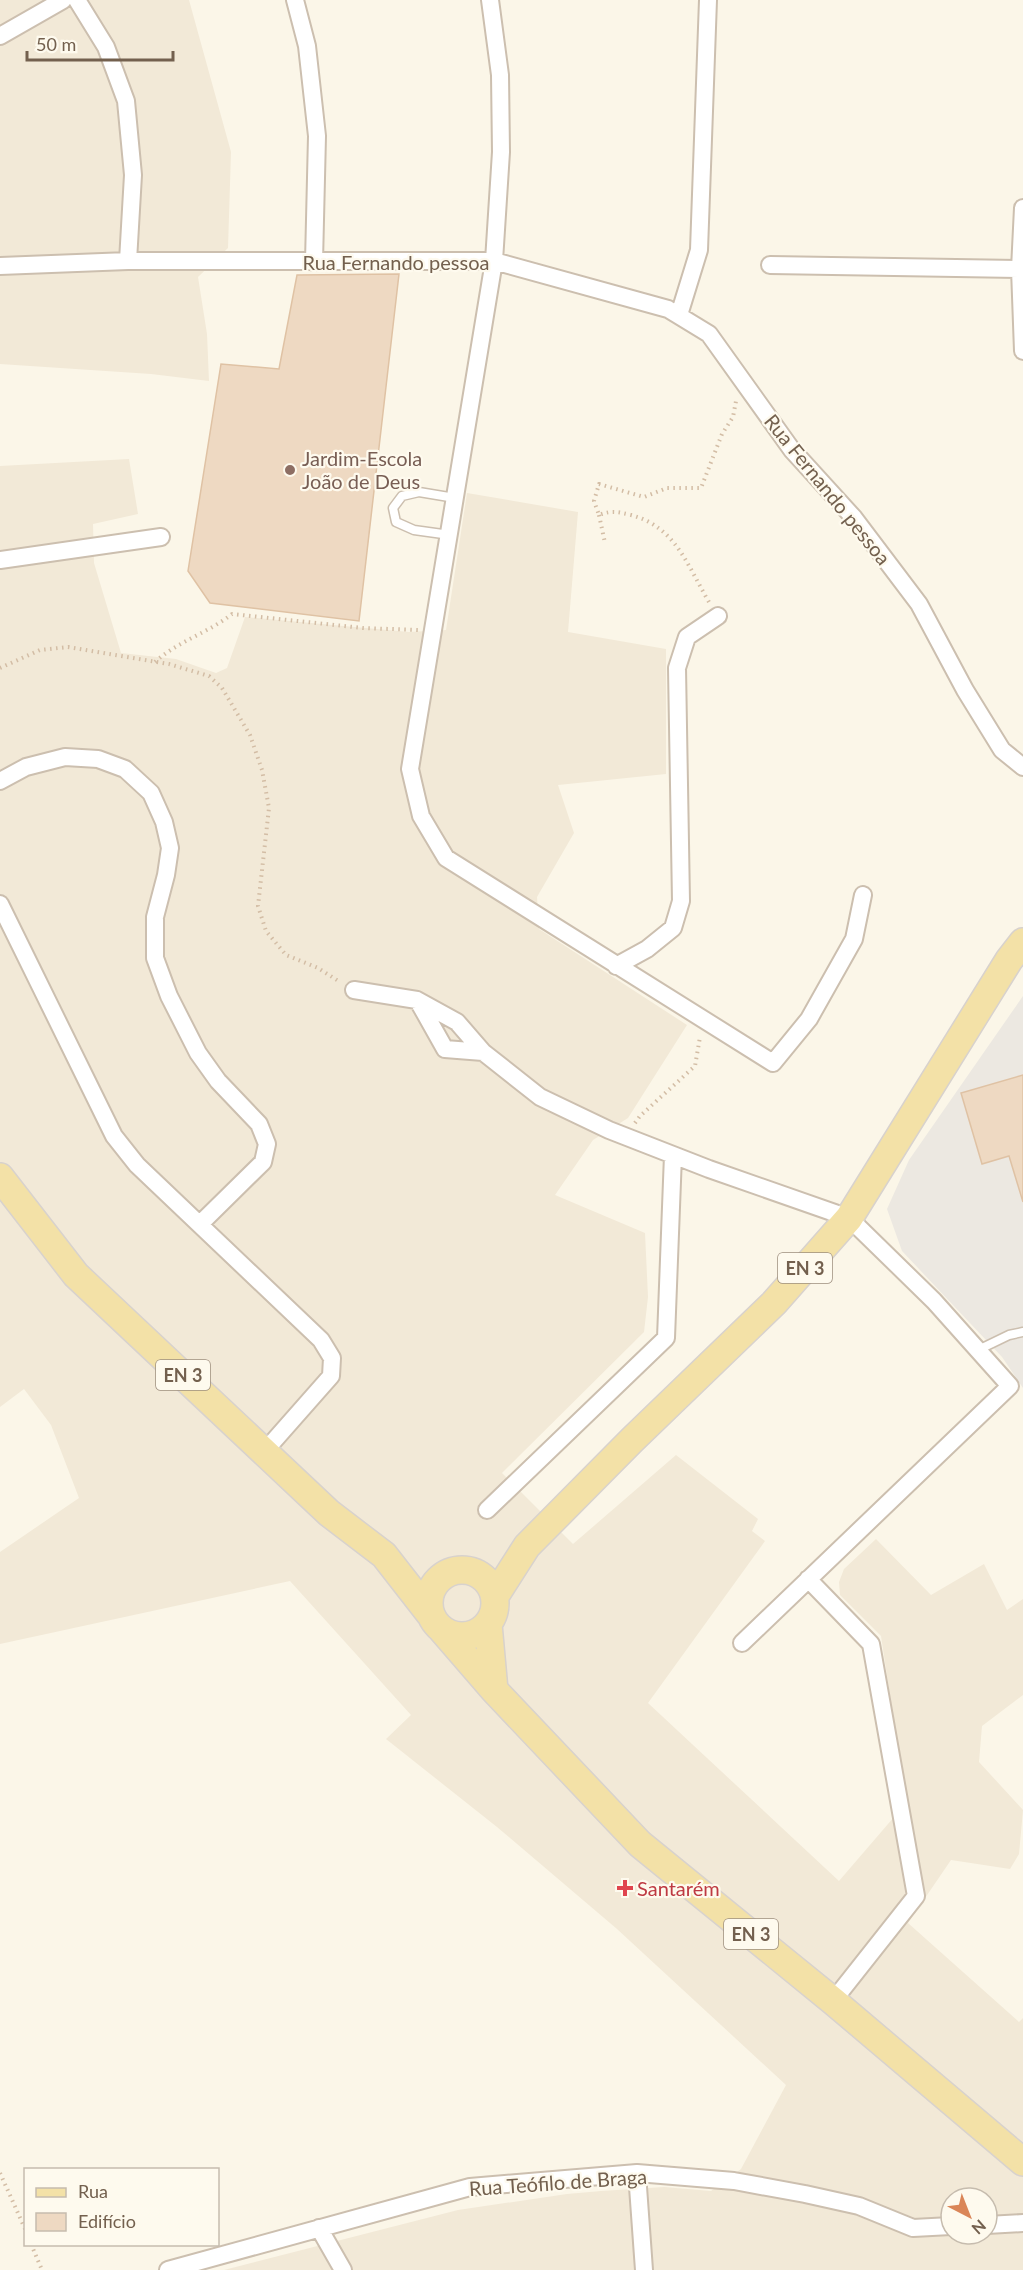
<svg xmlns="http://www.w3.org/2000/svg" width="1023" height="2270" font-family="Lato,sans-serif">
<rect width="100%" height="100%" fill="#fbf6e8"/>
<path fill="#f2e9d7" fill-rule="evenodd" d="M0 0H189L231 152 228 248 198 277 207 334 209 381 151 374 0 364Z
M129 459 138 514 93 524 94 563 121 653 176 659 216 673 227 668 245 617 409 632 446 630 467 493 578 512 568 632 666 649V774L558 785 574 833 537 897 539 929 687 1025 628 1118 593 1140 555 1195 645 1233 648 1297 644 1332 502 1473 573 1544 676 1455 758 1519 752 1531 765 1541 648 1703 839 1881 894 1817 901 1769 881 1636 840 1595 839 1582 844 1569 876 1539 931 1595 984 1564 1007 1610 1023 1599V1695L982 1726 979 1762 1023 1810 1019 1854 1010 1869 951 1860 908 1923 1019 2022 1023 2018V2270H224L458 2210 567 2194 601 2191 664 2187 711 2191 741 2169 786 2085 617 1929 497 1827 386 1739 411 1715 290 1581 0 1644V1552L79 1498 51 1425 24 1389 0 1407V466ZM951 2198H987V2234H951Z"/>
<path fill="#ece8e1" d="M1023 996V1388L1002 1357 902 1251 887 1209 909 1160Z"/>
<path fill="#eed9c2" stroke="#dfc2a4" stroke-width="1.5" d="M399 274 359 621 210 603 188 571 221 364 279 369 297 275Z
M1023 1075V1202L1009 1156 982 1164 961 1093Z"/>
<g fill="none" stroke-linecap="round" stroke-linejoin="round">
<g stroke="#ccbfaf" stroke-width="11">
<path id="service" d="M450 535 414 530 396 522 393 508 402 496 419 492 455 498
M978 1350 1009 1335 1023 1332"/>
</g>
<g stroke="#ccbfaf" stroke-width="20">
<path id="minor" d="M77 0 106 47 126 101 133 175 128 261
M295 0 307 46 317 136 314 262
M490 0 500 75 501 152 494 261 410 769 421 816 446 858 773 1063 809 1019 854 939 863 895
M0 36 63 0
M1023 208 1020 269 1023 351
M770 265 1020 269
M0 266 128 261H494L668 309 709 334 792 450 854 518 919 604 965 690 1002 750 1023 767
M679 315 699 250 708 0
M0 560 161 537
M0 781 26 767 65 757 98 759 125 769 151 793 164 822 170 848 166 875 155 917V958L169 996 198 1053 218 1081 259 1124 267 1144 263 1162 200 1224
M0 904 114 1136 137 1165 321 1340 332 1358 331 1376 264 1452
M616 966 647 949 673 928 681 901 677 668 687 637 718 616
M354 990 417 1000 457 1022 483 1052 540 1097 609 1130 709 1169 849 1218 934 1301 1010 1386 742 1643
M418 1001 445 1049 483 1052
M487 1510 666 1338 673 1155
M808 1579 871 1644 916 1896 833 2001
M637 2173 644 2270
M987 2225 1023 2223
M319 2228 343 2270
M168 2270 470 2187 637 2173 734 2181 805 2194 859 2206 913 2228 951 2226"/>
</g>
<g stroke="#d8d2cd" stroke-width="30">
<path id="primary" d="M0 1177 76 1275 329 1513 384 1555 430 1614
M429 1603a33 33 0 1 1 66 0a33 33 0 1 1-66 0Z
M495 1596 527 1546 632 1440 774 1303 849 1218 1009 960 1023 942
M488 1624 494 1690
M443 1631 494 1690 640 1844 833 2001 1023 2162"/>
</g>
<path stroke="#d3bda5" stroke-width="4" stroke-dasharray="1.5 4.5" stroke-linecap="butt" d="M599 515 605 543
M709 602C687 565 676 527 631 515 618 512 612 510 599 515L594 501 599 484 644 497 667 488H701L722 434 733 417 736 401
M155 662C178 641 208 633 232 614L363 628 418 630
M0 668 40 650 68 647 169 664 209 676 222 688 250 735 262 770 269 808 258 906 266 931 286 955 318 968 340 982
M635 1123 640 1116 695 1066 700 1037
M0 2173 26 2231
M31 2244 42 2270"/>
<use href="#service" stroke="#fff" stroke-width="8"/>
<use href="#minor" stroke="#fff" stroke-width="16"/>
<use href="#primary" stroke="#f3e1a7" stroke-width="27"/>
</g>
<circle fill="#8d6e63" stroke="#fefaee" stroke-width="2" cx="290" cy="470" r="6"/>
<path fill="#e0444e" stroke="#fefaee" stroke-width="2" d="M622 1879h6v6h6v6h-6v6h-6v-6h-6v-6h6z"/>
<g text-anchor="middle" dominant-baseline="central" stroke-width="4.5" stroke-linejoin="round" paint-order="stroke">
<g fill="#fefaee" stroke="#9d8e7e" stroke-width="1.5">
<rect x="778" y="1253" width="54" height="30" rx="4.5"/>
<rect x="156" y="1360" width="54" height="30" rx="4.5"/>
<rect x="724" y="1919" width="54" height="30" rx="4.5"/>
</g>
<g font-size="18" font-weight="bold" fill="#73604e">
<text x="805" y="1268">EN 3</text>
<text x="183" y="1375">EN 3</text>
<text x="751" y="1934">EN 3</text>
</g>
<g font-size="20" fill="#73604e" stroke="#fefaee">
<text x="396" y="262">Rua Fernando pessoa</text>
<text transform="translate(828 489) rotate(51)">Rua Fernando pessoa</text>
<text transform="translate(558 2182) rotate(-4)">Rua Teófilo de Braga</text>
</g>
<g font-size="20" fill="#785e54" stroke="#fefaee" text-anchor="start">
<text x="302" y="458">Jardim-Escola<tspan x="302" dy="23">João de Deus</tspan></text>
</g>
<g font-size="20" fill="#be3a42" stroke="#fefaee" text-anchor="start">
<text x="637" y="1888">Santarém</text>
</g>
</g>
<rect x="24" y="2168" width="195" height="78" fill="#fefaee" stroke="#c6bcae" stroke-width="1.5"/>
<rect x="36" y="2188" width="30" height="9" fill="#f3e1a7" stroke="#c6bcae" stroke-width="1.5"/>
<text x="78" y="2198" font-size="18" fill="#73604e">Rua</text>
<rect x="36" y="2213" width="30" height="18" fill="#eed9c2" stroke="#c6bcae" stroke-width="1.5"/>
<text x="78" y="2228" font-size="18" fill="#73604e">Edifício</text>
<g transform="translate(969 2216) rotate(138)"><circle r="28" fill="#fefaee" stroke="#c6bcae" stroke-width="1.5"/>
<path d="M0-4.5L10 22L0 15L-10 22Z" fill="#da8658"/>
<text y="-9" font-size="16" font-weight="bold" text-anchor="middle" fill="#73604e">N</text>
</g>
<path d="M27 51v9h146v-9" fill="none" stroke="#73604e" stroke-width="3"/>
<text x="36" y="51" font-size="18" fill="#73604e" stroke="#fefaee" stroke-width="4.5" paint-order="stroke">50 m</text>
</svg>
